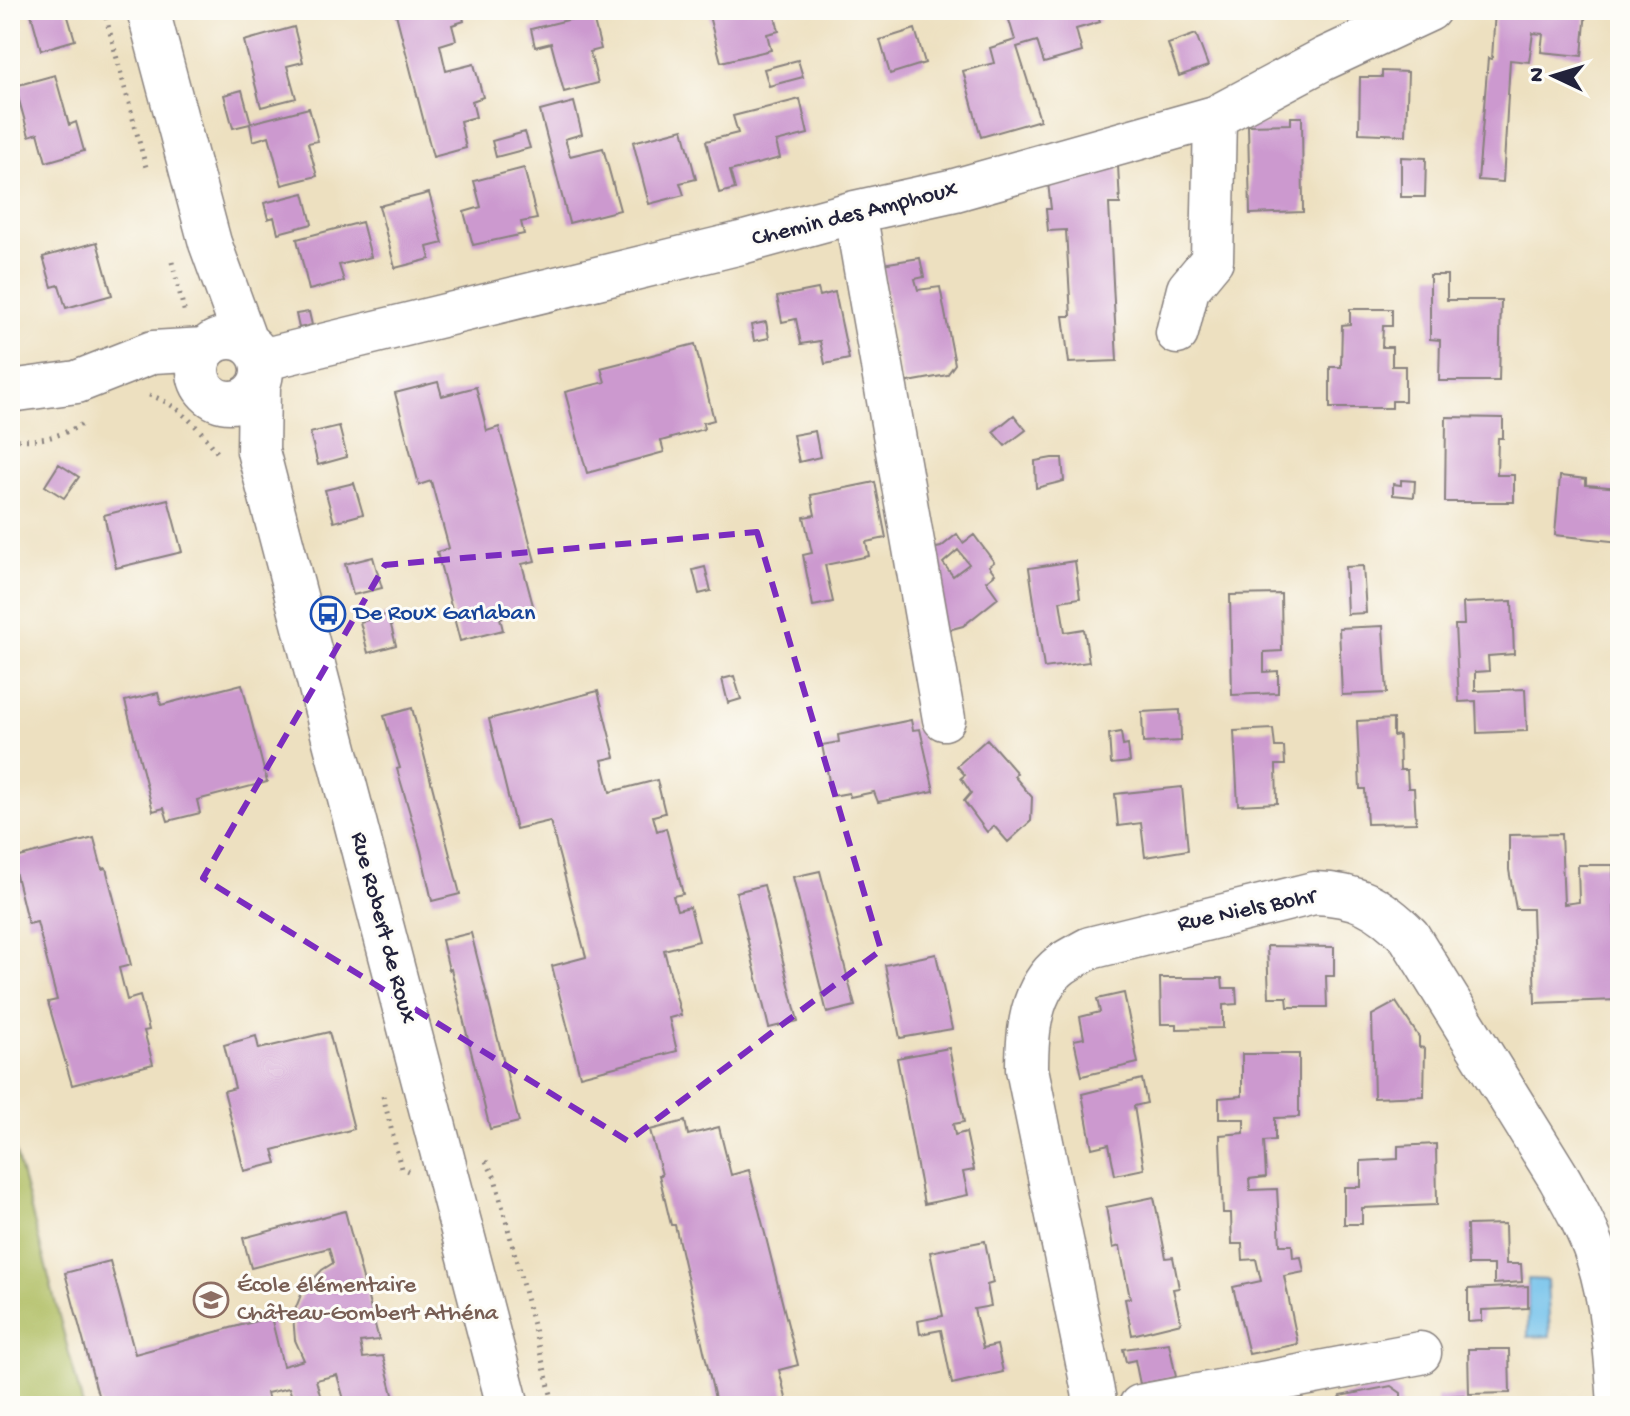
<svg xmlns="http://www.w3.org/2000/svg" width="1630" height="1416" font-family="'Gochi Hand',sans-serif">
<rect width="100%" height="100%" fill="#fdfcf7"/>
<filter id="ink" filterUnits="userSpaceOnUse"><feTurbulence type="fractalNoise" baseFrequency=".0125" numOctaves="2"/><feDisplacementMap in="SourceGraphic" scale="16" xChannelSelector="R" yChannelSelector="G"/><feConvolveMatrix kernelMatrix="1 2 1 2 8 2 1 2 1" color-interpolation-filters="sRGB"/></filter>
<filter id="wash" filterUnits="userSpaceOnUse"><feTurbulence type="fractalNoise" baseFrequency=".006" numOctaves="4" result="noise"/><feDisplacementMap in="SourceGraphic" scale="32" xChannelSelector="R" yChannelSelector="G"/><feGaussianBlur stdDeviation="1.8" result="paint"/><feColorMatrix in="noise" values="0 0 0 0 0 0 0 0 0 0 0 0 0 0 0 0 0 1.4 0 .05"/><feComposite in="paint" operator="in"/></filter>
<g filter="url(#wash)">
<rect width="100%" height="100%" fill="#ede0c0"/>
<path fill="#adbc5f" stroke="#686f4d" stroke-width="2" d="M10 1131 83 1406H10Z"/>
<path fill="#6ebfea" stroke="#487092" stroke-width="2" d="M1528 1279 1547 1280 1550 1336 1528 1337Z"/>
<g id="blocks">
<path fill="#cc99cf" fill-rule="evenodd" d="M30 10H66L75 40 41 50Z
M395 10H461L464 21 452 25 456 40 440 45 446 71 474 64 483 97 472 101 476 117 460 121 466 148 433 157Z
M715 10H773L779 31 767 34 771 50 721 62 708 12Z
M1006 10H1096L1100 22 1076 29 1082 52 1044 63 1037 41 1017 47 1040 120 981 137 963 71 994 63 990 48 1015 40Z
M1495 10H1586L1582 56 1541 52 1543 34 1533 33 1529 62 1510 60 1503 182 1478 180 1488 58 1492 59Z
M592 14 601 49 590 52 598 83 564 92 551 43 535 47 531 29Z
M294 27 303 62 287 66 296 98 261 107 244 41Z
M915 29 925 63 890 74 880 40Z
M1196 34 1208 66 1179 76 1168 44Z
M798 60 803 77 769 86 764 69Z
M1382 71 1408 72 1406 135 1359 133 1360 77H1382Z
M55 75 69 125 76 122 84 151 46 162 38 133 29 136 15 86Z
M242 90 251 123 309 108 318 141 308 143 317 176 282 185 269 136 253 141 250 124 233 128 224 95Z
M800 99 808 134 776 142 780 158 730 171 735 189 719 193 706 141 738 133 733 116Z
M574 102 582 134 565 139 570 156 603 148 620 210 569 223 540 111Z
M1291 117H1302L1303 212 1250 214 1248 125 1291 124Z
M683 129 696 179 680 183 684 195 649 204 633 142Z
M525 132 530 148 496 157 492 141Z
M1401 157 1426 158 1425 197H1401Z
M1118 165 1120 204H1109L1117 361 1069 363 1063 316H1071L1066 230 1048 231 1046 209H1051L1047 174Z
M524 168 537 219 521 222 524 234 473 245 464 212 481 207 474 181Z
M304 193 312 224 278 233 274 217 268 219 264 203Z
M429 193 443 243 427 247 430 259 395 268 379 206Z
M362 222 371 257 339 265 344 281 309 290 297 239Z
M97 242 112 295 66 308 59 285 52 287 43 257Z
M920 258 924 277 915 279 918 290 940 287 955 364 947 375 903 383 882 264Z
M1430 275H1447V300H1501L1499 381H1439L1440 340 1430 339Z
M818 289 820 296 835 292 849 359 825 364 820 341 801 344 796 319 782 322 777 297Z
M1350 309H1392V326H1383L1382 347H1392V366H1405V401H1392V408H1330V367H1341L1342 325 1350 324Z
M309 312 312 325 299 328 296 314Z
M766 322 769 338 754 341 751 325Z
M695 344 714 420 703 423 704 429 661 441 664 452 587 473 565 392 605 382 601 368Z
M438 382 442 396 476 387 487 431 499 427 535 561 522 564 534 609 500 618 503 630 460 641 437 552 449 548 431 481 419 485 395 393Z
M1014 415 1026 430 1005 446 993 432Z
M1446 417 1503 418V438H1498L1497 475H1514V502H1445Z
M339 426 347 457 318 465 310 433Z
M815 431 820 457 799 462 793 435Z
M1052 458H1062L1064 481 1036 488 1035 461Z
M59 464 79 477 64 498 45 486Z
M1560 476 1586 479V485L1620 488V542L1555 535Z
M1401 480 1415 481 1414 497 1393 495V484L1401 485Z
M875 482 886 538 866 542 869 556 825 565 833 602 813 606 803 555 812 553 804 517 815 515 811 495Z
M354 483 363 514 334 522 325 490Z
M168 499 182 552 116 568 104 515Z
M957 534 963 543 974 535 994 562 989 566 995 574 986 581 998 598 963 626 937 633 921 551 941 547ZM958 550 969 564 953 576 943 563Z
M373 557 382 588 353 595 345 564Z
M1075 561 1080 598 1060 601 1065 632 1084 629 1089 662 1044 668 1029 568Z
M1363 566 1366 613 1347 614 1345 567Z
M705 567 711 591 699 594 693 570Z
M1281 594 1282 651 1264 652V672L1278 671V693L1232 695 1230 595Z
M1512 601 1514 654 1488 656 1489 671 1475 672V691L1525 689 1527 731 1477 733 1476 701 1459 702 1455 625H1464L1463 603Z
M388 614 396 645 368 653 360 622Z
M1383 626 1387 693 1342 695 1339 628Z
M734 676 741 699 728 703 722 679Z
M242 684 267 782 197 800 200 813 168 821 164 808 153 811 125 701 158 693 161 705Z
M598 691 615 757 602 760 610 792 657 780 665 813 653 816 657 831 666 828 683 894 673 896 677 910 690 907 699 941 664 950 681 1015 669 1018 677 1051 580 1076 552 966 586 957 550 821 516 829 489 719Z
M412 708 460 894 432 901 421 851 397 769 400 768 384 716Z
M1180 710 1181 741 1143 743 1142 712Z
M1393 719V736L1399 735 1400 770H1407L1408 788H1414L1416 823 1367 824 1365 789H1360L1357 721Z
M911 720 913 730 920 729 934 791 878 802 874 792 850 797 849 793 832 796 822 745 839 742 838 735Z
M1273 729 1275 747H1284L1285 765H1276L1277 803 1238 805 1234 731Z
M1121 732 1123 746 1128 745 1130 762 1111 764 1109 734Z
M987 739 1017 773 1014 776 1032 797 1031 821 1008 842 994 826 987 832 964 801 971 793 961 778 965 775 957 766Z
M1182 787 1188 850 1145 857 1141 823 1118 826 1115 794Z
M1561 834 1564 904 1579 902 1578 865H1613L1617 1000 1535 1003 1532 909H1516L1509 870V835Z
M94 838 102 869 106 868 131 965 119 968 127 1000 140 996 149 1030 144 1031 153 1064 72 1085 48 1002 57 1000 37 922 28 924 12 859Z
M820 871 855 1006 827 1013 793 877Z
M764 885 798 1021 769 1028 736 892Z
M471 933 519 1122 490 1129 451 969 449 970 442 940Z
M1267 946 1334 947V976H1326L1327 1007H1288L1287 997H1269Z
M936 954 952 1029 900 1038 885 965Z
M1160 978H1222L1223 988H1236L1237 1004 1223 1005V1028L1177 1029V1024H1161Z
M1124 993 1138 1063 1082 1076 1074 1040 1084 1038 1080 1017 1100 1012 1097 999Z
M1396 1002 1419 1037V1047L1425 1048 1424 1096 1374 1098 1372 1015Z
M329 1032 354 1129 273 1150 277 1163 244 1171 224 1091 235 1088 224 1045 256 1036 259 1049Z
M949 1048 964 1122 953 1124 955 1135 966 1132 974 1170 963 1172 968 1195 924 1204 897 1058Z
M1242 1054H1299V1117L1275 1118V1140L1264 1141 1266 1177 1249 1179 1250 1190 1277 1189 1280 1245H1292L1293 1258 1301 1257 1304 1272 1284 1276 1298 1344 1249 1354 1233 1287 1261 1281 1256 1259 1243 1260 1242 1244H1232L1231 1213H1223L1220 1141V1135L1244 1133V1119H1219V1098L1242 1096Z
M1142 1079 1147 1103 1134 1106 1144 1169 1115 1175 1109 1144 1092 1148 1082 1094Z
M685 1121 688 1135 719 1127 731 1175 749 1170 798 1365 779 1370 788 1406H719L716 1403 675 1225H671L659 1175H662L650 1130Z
M1436 1144 1437 1205 1362 1208V1224H1344V1187H1361V1161L1398 1159V1146Z
M1154 1197 1166 1258 1173 1257 1179 1288 1173 1289 1181 1323 1132 1335 1125 1299 1130 1298 1124 1268 1120 1246 1113 1248 1106 1207Z
M345 1211 379 1340 360 1342 363 1358 383 1356 396 1406H336L345 1403 337 1375 316 1380 323 1406H295L289 1388 267 1393 270 1406H101L65 1273 110 1261 135 1354 271 1317 283 1366 304 1360 295 1340 293 1315 303 1290 322 1270 333 1263 329 1248 251 1268 243 1238Z
M1505 1224 1506 1264H1521L1522 1282 1494 1284V1265H1468L1467 1225Z
M985 1241 993 1283 987 1285 991 1306 974 1309 983 1348 997 1345 1003 1372 952 1384 941 1330 920 1334 918 1321 943 1316 930 1252Z
M1528 1286V1308L1482 1310V1321L1468 1322V1289Z
M1169 1343 1176 1377 1140 1384 1135 1360 1126 1362 1123 1349Z
M1468 1349H1509L1510 1393 1469 1394Z
M1391 1386 1401 1393V1406H1342L1340 1396Z
M1464 1395 1465 1406H1437V1397Z"/>
</g>
</g>
<g filter="url(#ink)">
<use href="#blocks" fill-opacity="0" stroke="#88817e" stroke-width="2"/>
<g fill="none" stroke-linecap="round" stroke-linejoin="round">
<g stroke="#88817e" stroke-width="45">
<path id="minor" d="M148 10 210 243 246 342
M855 212 944 719
M1177 333 1188 289 1212 260 1215 117
M198 370a32 32 0 1 1 64 0a32 32 0 1 1-64 0Z
M261 360 741 243 855 212 955 190 1215 117 1324 59 1429 10
M259 384 258 451 508 1406
M10 391 77 382 153 352 205 349
M1096 1406 1027 1069C1027 1033 1030 988 1062 964 1071 958 1081 953 1090 948L1314 893C1357 894 1379 906 1409 936L1559 1178C1573 1203 1588 1229 1597 1257 1612 1304 1616 1357 1619 1406
M1140 1406 1420 1353"/>
</g>
<path stroke="#88817e" stroke-width="5" stroke-dasharray="2 6" stroke-linecap="butt" d="M104 10 147 171
M172 262 185 314
M149 395C178 403 202 431 219 455
M10 439C40 442 60 437 86 422
M383 1096 401 1168 408 1171
M486 1161 495 1178 554 1406"/>
<use href="#minor" stroke="#fff" stroke-width="42"/>
</g>
</g>
<path fill="none" stroke="#7b2cbf" stroke-width="6" stroke-dasharray="16 10" stroke-linejoin="round" d="M757 532 881 950 628 1141 203 878 385 565Z"/>
<defs>
<g id="bus-ring" transform="scale(1.8)"><circle r="9.5" fill="#fdfcf7" stroke="#1a4fb4" stroke-width="1.5"/><path d="M-5-6H5V4H4V6H2V4H-2V6H-4V4H-5ZM-3.5-4V0h7V-4ZM-3.5 1.2v1.5H-2V1.2ZM2 1.2v1.5H3.5V1.2Z" fill="#1a4fb4"/></g>
<g id="school-ring" transform="scale(1.8)"><circle r="9.5" fill="#fdfcf7" stroke="#8d6e63" stroke-width="1.5"/><path d="M0-5L7-2L0 1L-7-2ZM-4 1L0 2.5L4 1V4Q0 6-4 4Z" fill="#8d6e63"/></g>
</defs>
<g fill-rule="evenodd">
<use href="#bus-ring" x="328" y="614"/>
<use href="#school-ring" x="211" y="1300"/>
</g>
<g text-anchor="middle" dominant-baseline="central" stroke-width="6" stroke-linejoin="round" paint-order="stroke">
<g font-size="24" fill="#22223b" stroke="#fdfcf7">
<text transform="translate(855 215) rotate(-14)">Chemin des Amphoux</text>
<text transform="translate(1247 911) rotate(-12)">Rue Niels Bohr</text>
<text transform="translate(382 928) rotate(75)">Rue Robert de Roux</text>
</g>
<g font-size="24" fill="#164399" stroke="#fdfcf7" text-anchor="start">
<text x="354" y="614">De Roux Garlaban</text>
</g>
<g font-size="24" fill="#785e54" stroke="#fdfcf7" text-anchor="start">
<text x="237" y="1286">École élémentaire<tspan x="237" dy="28">Château-Gombert Athéna</tspan></text>
</g>
</g>
<rect width="1630" height="1416" fill="none" stroke="#fdfcf7" stroke-width="40"/>
<g transform="translate(1554 76) rotate(274)" stroke="#fdfcf7" stroke-width="6" paint-order="stroke">
<path d="M0-6L14 30L0 20L-14 30Z" fill="#22223b"/>
<text y="-12" font-size="22" font-weight="bold" text-anchor="middle" fill="#22223b">N</text>
</g>
</svg>
